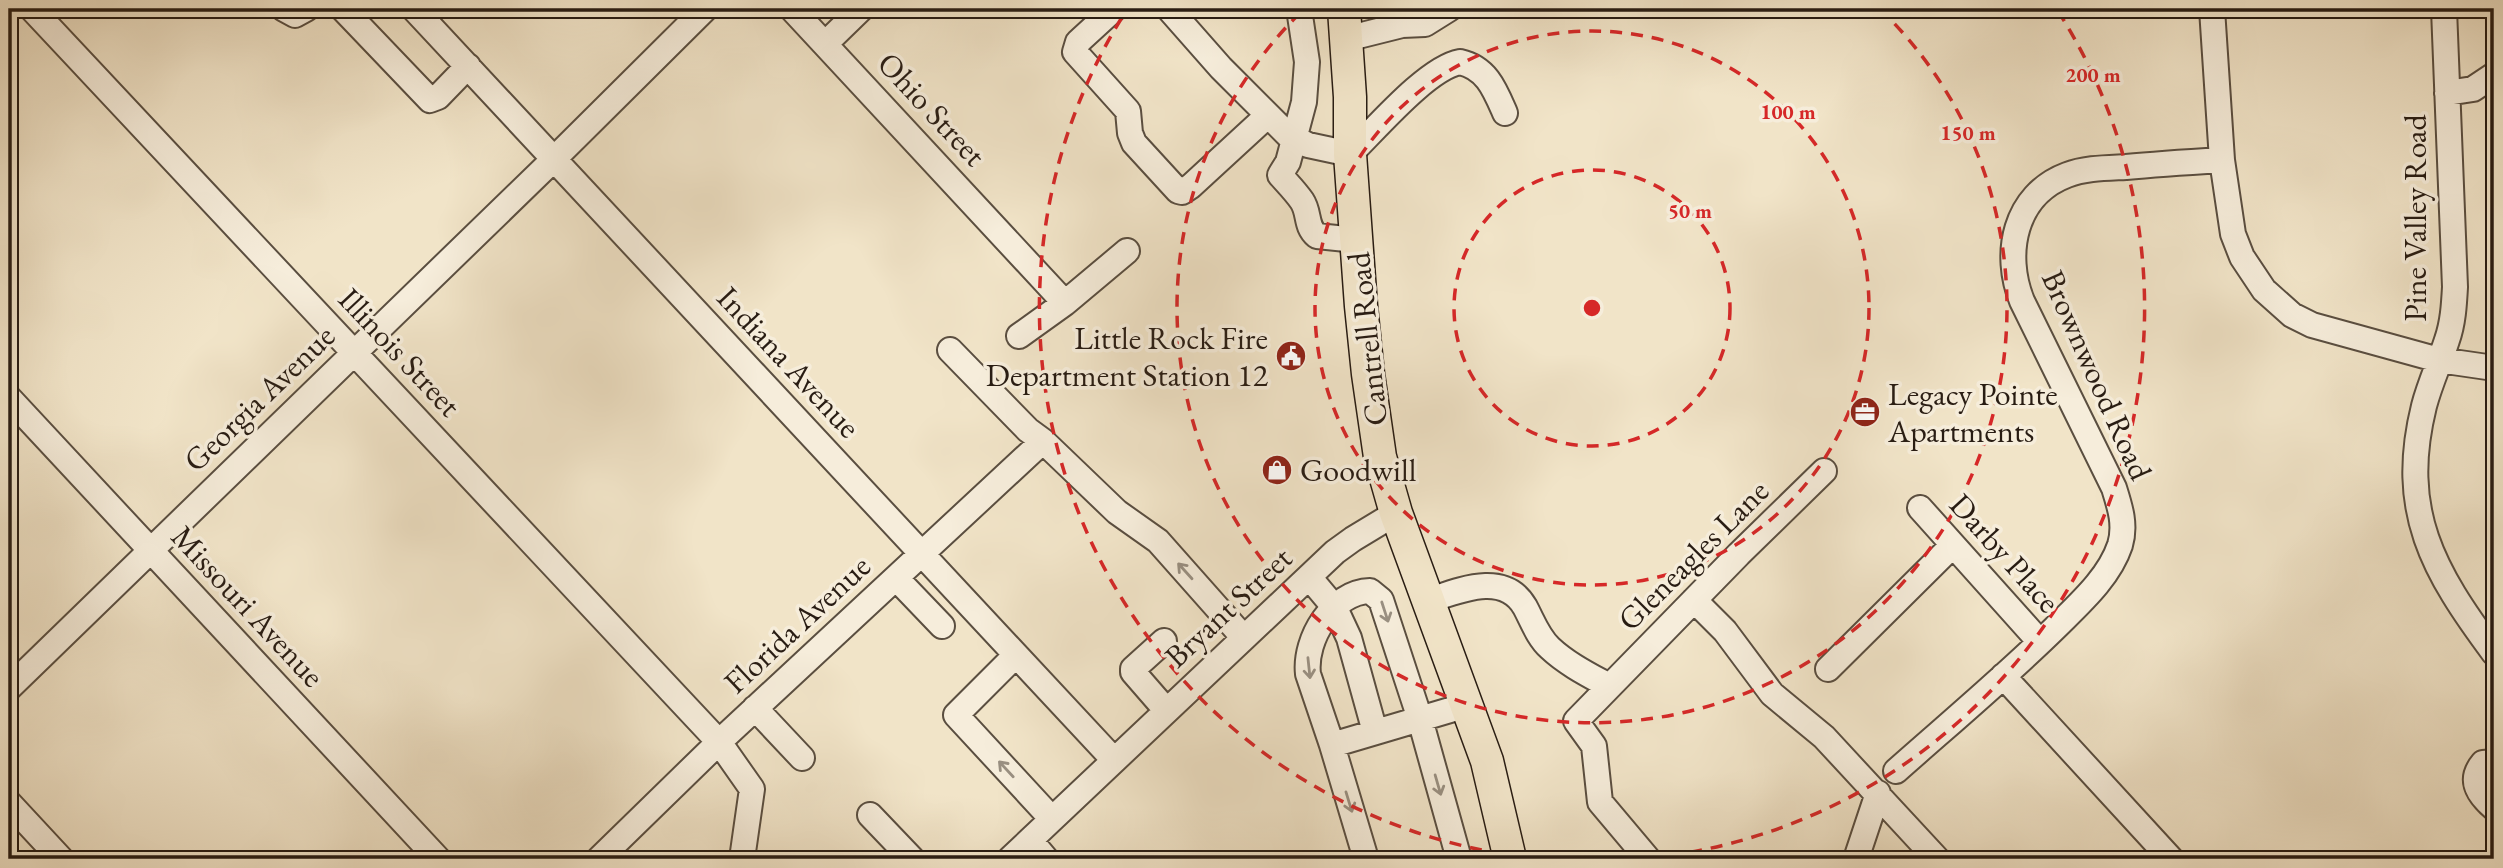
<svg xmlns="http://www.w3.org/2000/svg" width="2503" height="868" font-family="'EB Garamond',serif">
<rect width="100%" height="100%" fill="#f1e4c8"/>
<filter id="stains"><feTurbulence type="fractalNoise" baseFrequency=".00286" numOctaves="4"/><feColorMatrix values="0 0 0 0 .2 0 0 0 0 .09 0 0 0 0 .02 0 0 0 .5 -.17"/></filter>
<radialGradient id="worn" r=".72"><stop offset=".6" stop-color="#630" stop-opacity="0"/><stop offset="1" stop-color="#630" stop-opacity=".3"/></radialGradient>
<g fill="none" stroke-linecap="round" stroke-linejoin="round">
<g stroke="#5a4e40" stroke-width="28">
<path id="minor" d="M32 9 719 742 752 789 742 859
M284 9 295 15 306 9
M343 9 430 100 438 97 468 66
M414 9 1114 760
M792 9 1065 303
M1114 9 1078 42 1075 52 1128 111 1130 133 1134 143 1178 191 1182 192 1191 186 1267 116
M1169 9 1221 68 1288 135 1308 145 1350 154C1375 130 1427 68 1460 62 1487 68 1495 90 1505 113
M1299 9 1307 62 1304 102 1288 162 1280 175C1287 183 1296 192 1302 201 1310 213 1305 226 1317 236L1356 240
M2212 9 2222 160 2233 234 2242 257 2264 290 2292 315 2312 325 2439 360 2494 368
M2444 9 2455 287C2454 305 2453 323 2447 340 2440 362 2430 383 2424 406 2398 511 2433 571 2494 653
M1346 39 1402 25 1425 24 1449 9
M825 44 861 9
M2447 93 2473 89 2494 75
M1019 336 1065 303 1127 251
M950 350 1028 430 1043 441 1117 512 1158 541 1244 638
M9 398 438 859
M1920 508 2040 642
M1309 577 1335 608 1349 638 1375 732
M896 578 942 626
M1694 600 1725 631 1772 694 1824 737 1937 859
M1427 601C1458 591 1504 570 1525 607 1533 622 1538 637 1550 648 1567 664 1589 675 1609 686
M1164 641 1133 669V672L1166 710
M1016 655 956 715 1052 819
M1828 669 1953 545
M2003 676 2171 859
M9 688 554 159 705 9
M755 708 802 758
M1332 745 1467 705
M2494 762 2483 763C2468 781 2479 795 2494 808
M1896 771C1949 724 2004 678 2055 628 2079 604 2109 578 2120 545 2126 525 2120 507 2114 488L2022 301C2003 254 2014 195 2067 175 2085 168 2107 168 2126 167 2158 164 2190 162 2222 160
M9 803 61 859
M870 815 912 859
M1030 840 1046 859
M599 859 719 742 1043 441
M1010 859 1335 552 1353 539 1396 513
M1366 859 1332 745 1308 674C1304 639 1333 592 1370 591L1381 600 1420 719 1459 859
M1648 859 1600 802 1594 746 1576 721 1739 554 1824 471
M1856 859 1878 793"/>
</g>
<g stroke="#281c13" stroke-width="35">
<path id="major" d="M1344 9 1350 97V154L1361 306 1368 374 1380 457 1396 513 1487 761 1510 859"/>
</g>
<use href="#minor" stroke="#f6eddb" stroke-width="24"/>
<use href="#major" stroke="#f1e4c8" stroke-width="32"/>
</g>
<defs><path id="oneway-shaft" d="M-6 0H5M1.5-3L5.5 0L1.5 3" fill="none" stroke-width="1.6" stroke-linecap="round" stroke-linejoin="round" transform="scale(1.75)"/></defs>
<g stroke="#998f81">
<use href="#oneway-shaft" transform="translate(1185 571) rotate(-132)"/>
<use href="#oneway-shaft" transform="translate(1385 612) rotate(72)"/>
<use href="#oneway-shaft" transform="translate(1309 668) rotate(84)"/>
<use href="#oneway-shaft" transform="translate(1006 769) rotate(-133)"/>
<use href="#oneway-shaft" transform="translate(1438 785) rotate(74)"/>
<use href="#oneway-shaft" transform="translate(1349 802) rotate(73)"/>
</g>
<g fill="none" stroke="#d62828" stroke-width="3.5" stroke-dasharray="12 9">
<circle cx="1592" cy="308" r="138"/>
<circle cx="1592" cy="308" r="277"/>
<path d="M1880 9A415 415 0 1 1 1304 9"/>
<path d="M1544 859A553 553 0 0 1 1126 11M2058 11A553 553 0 0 1 1640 859"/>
</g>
<defs>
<g id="civic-disc" transform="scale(1.575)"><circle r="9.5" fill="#8f2418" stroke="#f6eddb"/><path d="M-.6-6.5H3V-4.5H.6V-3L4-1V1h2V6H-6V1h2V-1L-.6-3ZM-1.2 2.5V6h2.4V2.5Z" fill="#fff"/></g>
<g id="office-disc" transform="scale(1.575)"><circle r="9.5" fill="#8f2418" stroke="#f6eddb"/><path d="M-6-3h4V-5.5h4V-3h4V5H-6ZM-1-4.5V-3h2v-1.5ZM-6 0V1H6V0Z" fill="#fff"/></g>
<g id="shop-disc" transform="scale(1.575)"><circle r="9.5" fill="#8f2418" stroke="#f6eddb"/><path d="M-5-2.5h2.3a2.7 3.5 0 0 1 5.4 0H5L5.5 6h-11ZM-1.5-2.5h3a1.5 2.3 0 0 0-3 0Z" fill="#fff"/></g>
</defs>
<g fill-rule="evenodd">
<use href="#civic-disc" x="1291" y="356"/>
<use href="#office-disc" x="1865" y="412"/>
<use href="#shop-disc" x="1277" y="470"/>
</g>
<g text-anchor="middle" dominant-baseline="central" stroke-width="7" stroke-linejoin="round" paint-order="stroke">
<g font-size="32" fill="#281c13" stroke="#f6eddb">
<text transform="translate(932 109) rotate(47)">Ohio Street</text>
<text transform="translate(2415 218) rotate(-90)">Pine Valley Road</text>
<text transform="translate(1367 339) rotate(-96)">Cantrell Road</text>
<text transform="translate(400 352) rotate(47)">Illinois Street</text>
<text transform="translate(789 362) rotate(47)">Indiana Avenue</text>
<text transform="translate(2097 375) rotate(66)">Brownwood Road</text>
<text transform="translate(259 398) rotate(-44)">Georgia Avenue</text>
<text transform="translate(2005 553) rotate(48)">Darby Place</text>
<text transform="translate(1693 555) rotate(-45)">Gleneagles Lane</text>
<text transform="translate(248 606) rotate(47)">Missouri Avenue</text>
<text transform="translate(1228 607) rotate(-43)">Bryant Street</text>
<text transform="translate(797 624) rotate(-43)">Florida Avenue</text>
</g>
<g font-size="32" fill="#281c13" stroke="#f6eddb" text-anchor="start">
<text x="1268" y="338" text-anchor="end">Little Rock Fire<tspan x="1268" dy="37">Department Station 12</tspan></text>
<text x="1888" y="394">Legacy Pointe<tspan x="1888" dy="37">Apartments</tspan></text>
<text x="1300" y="470">Goodwill</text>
</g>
</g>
<circle cx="1592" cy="308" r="10" fill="#d62828" stroke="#f6eddb" stroke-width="3.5"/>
<g font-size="21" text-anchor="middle" font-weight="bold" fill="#d62828" stroke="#f6eddb" stroke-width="7" stroke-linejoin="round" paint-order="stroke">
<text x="2093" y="82">200 m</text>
<text x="1788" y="119">100 m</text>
<text x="1968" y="140">150 m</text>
<text x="1690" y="218">50 m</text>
</g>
<rect width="2503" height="868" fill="none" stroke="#f1e4c8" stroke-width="35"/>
<rect x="10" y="10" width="2482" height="847" fill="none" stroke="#281c13" stroke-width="3.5"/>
<rect x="18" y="18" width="2468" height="833" fill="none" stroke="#281c13" stroke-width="2"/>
<rect width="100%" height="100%" filter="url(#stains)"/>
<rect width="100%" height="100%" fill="url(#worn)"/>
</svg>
